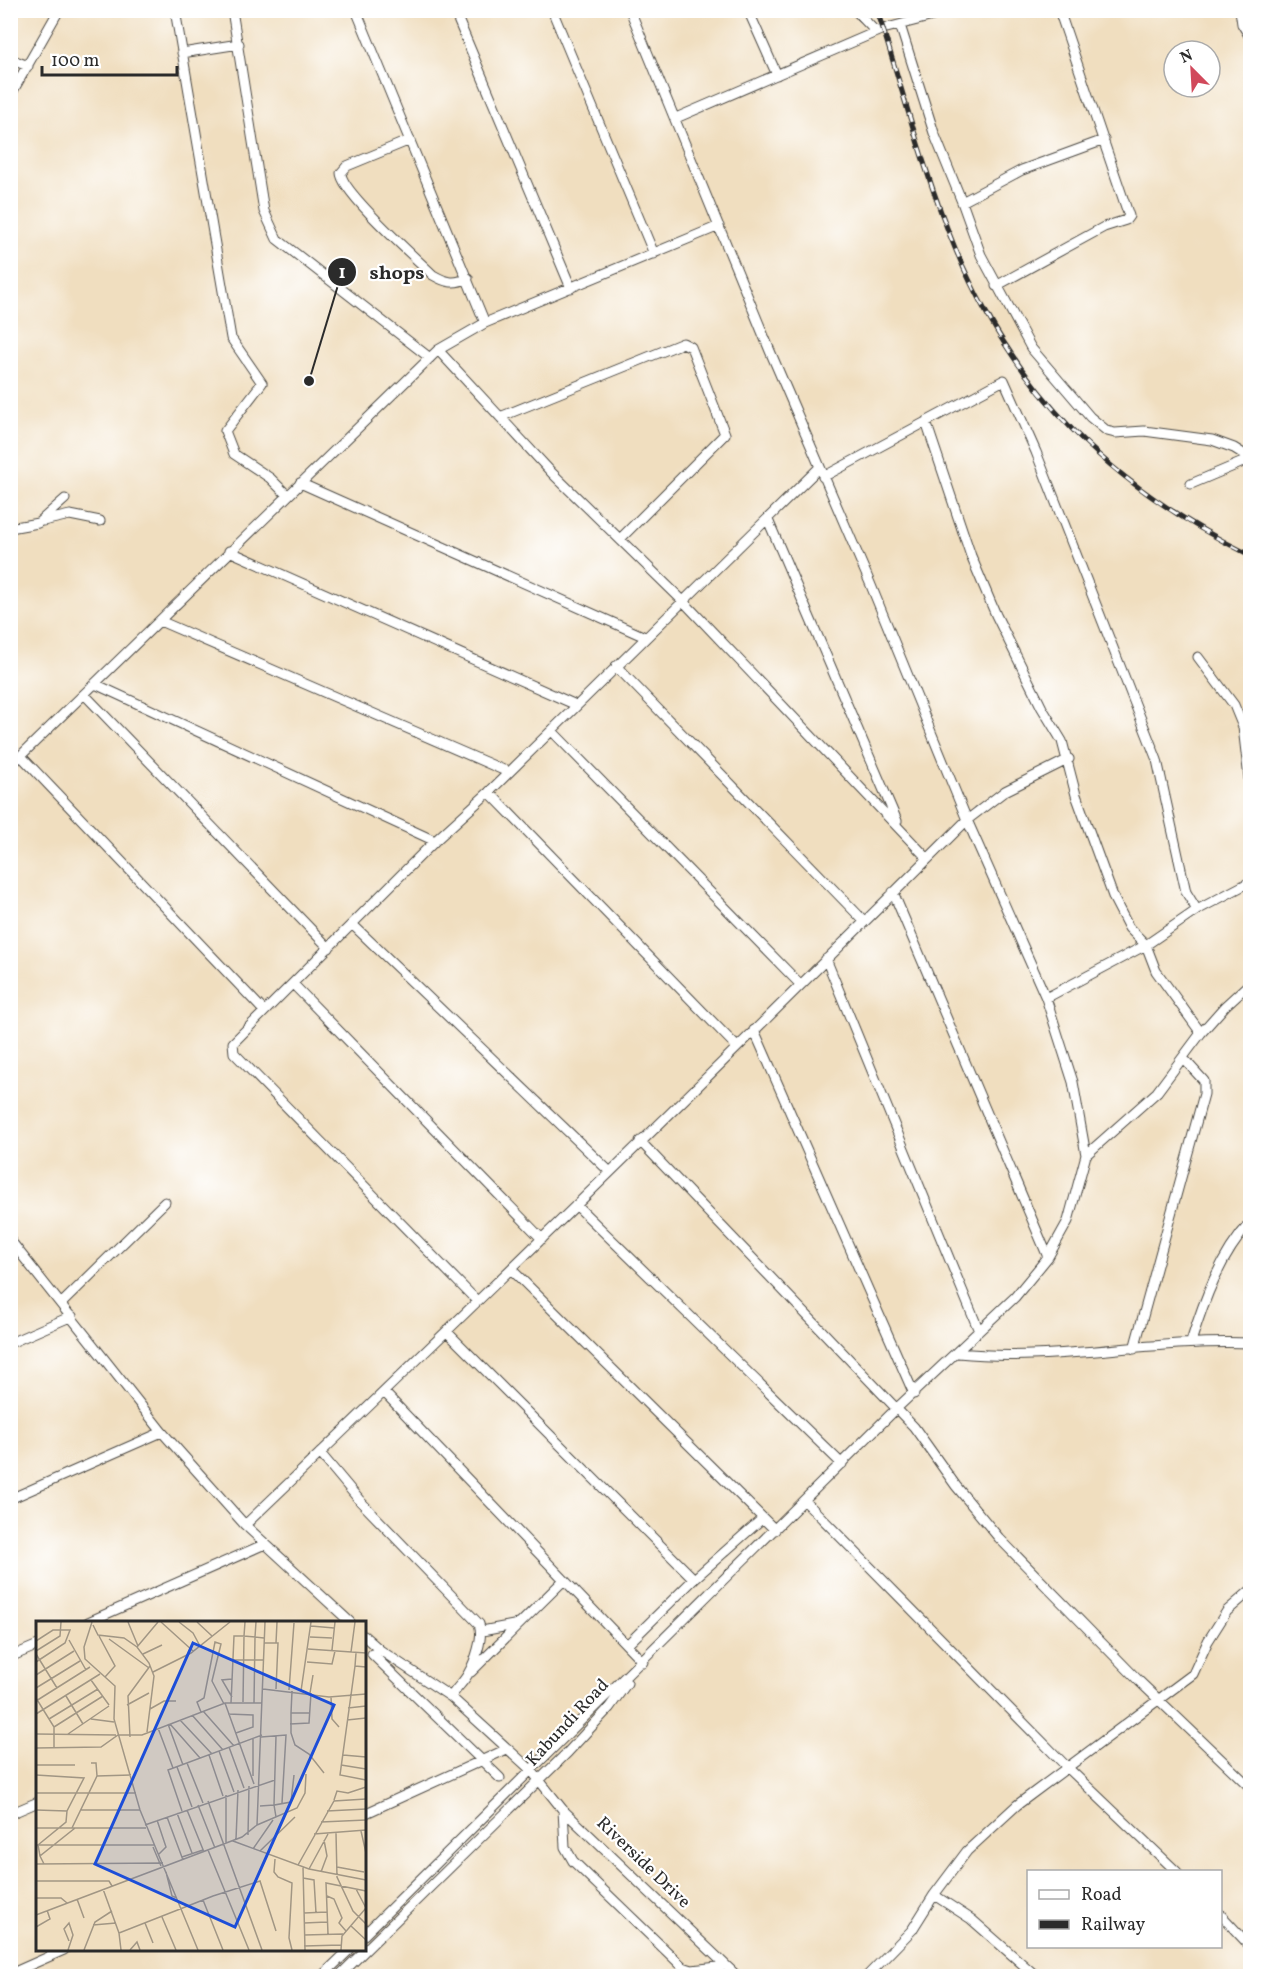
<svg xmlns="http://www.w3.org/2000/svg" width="1261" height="1987" font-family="Vollkorn,serif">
<rect width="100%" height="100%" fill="#fff"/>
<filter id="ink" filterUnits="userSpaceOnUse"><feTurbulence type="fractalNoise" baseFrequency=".0167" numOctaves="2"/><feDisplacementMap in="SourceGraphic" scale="12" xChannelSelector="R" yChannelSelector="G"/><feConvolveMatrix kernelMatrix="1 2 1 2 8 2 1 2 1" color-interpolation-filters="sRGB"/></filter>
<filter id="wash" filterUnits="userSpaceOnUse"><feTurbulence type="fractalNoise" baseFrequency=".008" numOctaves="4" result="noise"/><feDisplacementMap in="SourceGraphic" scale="24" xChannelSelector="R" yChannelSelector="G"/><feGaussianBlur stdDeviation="1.35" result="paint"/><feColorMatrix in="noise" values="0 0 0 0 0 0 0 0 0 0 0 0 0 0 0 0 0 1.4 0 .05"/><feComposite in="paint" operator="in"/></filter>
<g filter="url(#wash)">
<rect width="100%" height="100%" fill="#f0debf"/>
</g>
<g filter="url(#ink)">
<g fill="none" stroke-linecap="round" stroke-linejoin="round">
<g stroke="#494641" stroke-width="11">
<path id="minor" d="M175 10 231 338 262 383 225 431 234 454 270 478 287 495
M232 10 264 211 277 239 430 358
M356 10 485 323
M454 10 571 288
M552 10 654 254
M748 10 777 75
M855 10 876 32
M1240 10 1242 24 1250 37
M900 25 934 133 962 202
M182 53 239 44
M10 59 28 66
M10 96 59 10
M676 118 883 29 956 10
M410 140 347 166 341 173C341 192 416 258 433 275 445 282 454 285 468 278
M1104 140 1022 170 962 202 981 255 1031 348 1090 417 1107 431 1115 433 1144 431 1212 440 1234 448 1250 458
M996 286 1104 227 1126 220 1129 216 1059 10
M438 350 552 473 684 602 928 859
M500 417 683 343 691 347 725 434 620 539
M926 422 971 556 996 615 1042 708 1062 741 1076 795 1114 899 1129 928 1146 945 1197 910 1250 882
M823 477 1004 380 1036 452 1157 760 1186 892 1197 910
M300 483 645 637
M1191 484 1250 459
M768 520 897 821
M43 521 70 515 100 521
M10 528 38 523 65 499
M229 551 576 705
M160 621 508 772
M1198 657 1234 705 1243 727 1250 787
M616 666 864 921
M95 684 435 841
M84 694 329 948
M552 731 799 983
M21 756 264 1011
M10 766 438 350 485 323 719 226
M489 792 736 1046
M893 892 1048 1257
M353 925 609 1171
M826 959 979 1331
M293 984 542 1239
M1046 998 1146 945 1156 971 1201 1033
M754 1030 914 1394
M640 1141 914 1427 956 1486 999 1538 1139 1681 1250 1787
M1086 1155 1157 1092 1201 1033 1225 1006 1250 983
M576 1205 842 1464
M10 1240 162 1432 245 1525 350 1622
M512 1270 775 1530
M477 1301 234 1053 233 1043 435 841 489 792 820 467
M62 1303 165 1202
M447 1332 694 1579
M1191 1342C1204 1300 1220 1256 1250 1223
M10 1343 72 1316
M1134 1349 1204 1094V1081L1183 1058
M958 1353C1056 1363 1152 1339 1250 1343
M384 1392 643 1662
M320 1453 361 1502 479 1624C484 1637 475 1662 468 1674 463 1683 456 1688 451 1697
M10 1499 162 1432
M804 1500 1067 1767 1177 1872
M245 1525C488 1293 729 1057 967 820L1005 791 1069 759
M88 1622 265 1544
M482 1631 519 1624
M364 1636 380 1650 451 1697 531 1770 563 1810 737 1976
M627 1645 694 1579 763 1518
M372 1654 500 1778
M10 1657 38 1645
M471 1672 564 1580
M563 1810 565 1847 573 1861 683 1967 692 1970 726 1966
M10 1814 38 1802
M364 1814 507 1749
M1220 1914 1250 1946
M364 1935 897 1408 1015 1297 1048 1257 1068 1221 1086 1155 1073 1082 1046 998 967 820 870 583 770 351 630 10
M10 1974 64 1950
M322 1976 349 1950
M339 1976 568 1752 609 1708 627 1683
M867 1976 912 1930 934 1895
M1036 1976 971 1919 934 1895 967 1851 1017 1805 1193 1674 1208 1641 1227 1611 1250 1591"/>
</g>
<use href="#minor" stroke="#fff" stroke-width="9"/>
<g stroke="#2b2b2b" stroke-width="5">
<path id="rail" d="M877 10C903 90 923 171 955 248 1016 394 1111 486 1250 555"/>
</g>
<use href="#rail" stroke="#fff" stroke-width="3" stroke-dasharray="9" stroke-linecap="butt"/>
</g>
</g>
<g text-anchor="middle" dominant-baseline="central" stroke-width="4.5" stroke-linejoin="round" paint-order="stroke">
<g font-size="18" fill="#2b2b2b" stroke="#fff">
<text transform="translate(568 1723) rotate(-47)">Kabundi Road</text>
<text transform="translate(643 1863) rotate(44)">Riverside Drive</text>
</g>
</g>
<g transform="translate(36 1621)">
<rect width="330" height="330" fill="#f0debf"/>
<path fill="none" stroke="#a19684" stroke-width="1.5" d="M56 1 48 26 49 38 79 65 78 98 104 189 162 329M92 1 102 25M125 1 157 30M143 1 157 12 164 25M161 1 176 15M209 1 208 15 219 16 220 1M57 4 62 14 88 17 101 26 113 42 118 55 111 111M275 5 298 7M63 15 79 45 69 56M274 16 296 17M73 18 113 47M33 19 50 49M0 20 17 9H34L29 22 0 41M228 22H242L240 68M240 22 241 1M101 26 122 1M272 28 330 32M296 29 299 1M0 30 24 15 25 1M315 31 319 1M320 32 319 45 330 46M0 33 21 67M107 33 126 24M197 39H227M271 41 296 43 299 30M319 45 304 154 330 159M117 51 155 32 194 1M0 54 38 30M55 59 73 84M0 67 44 40M227 68 293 76 330 73M253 69 258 2M265 70 275 1M274 72 277 54M30 75 47 103M196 76 186 59 196 58M295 76 296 98 303 106M0 77 18 106V127M0 80 54 46M189 82 218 163M195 82 198 15H208L207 81M218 82 219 16 228 17M91 84 113 72M312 87 330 85M114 88 128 80H140M167 90 198 125M165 91 161 81 168 77 179 21 185 23 176 60 188 83M255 92 256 70M273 92H255V112L259 124 273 133 288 152M0 93 64 53M192 93 217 94V106L200 112M156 94 187 129M13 98 62 68M55 98 78 101M144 99 176 133M311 99 330 97M132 103 147 144M134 103 164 137M254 103 273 102 275 72M18 106 67 75M122 107 137 147M0 113 80 114M32 113 73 85M240 115 238 184 255 181 258 154M94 116 92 75 114 45M225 116 250 114 246 182M193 126 208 167M0 127 65 126 82 114H106L189 82H226M183 130 198 171M173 134 187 175M307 134 330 136M55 142H60L61 155M151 142 167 182M0 144H39M305 144 330 148M141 146 156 186M0 154 48 157 31 190 30 201 2 224 4 235M217 155V118M0 172H100M298 179 301 170 312 172 330 166M172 180 226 329M162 184 179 227M224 185 238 184 240 196M0 189 31 190M44 189H104M151 189 168 231M146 190 132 149 226 114M291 190 330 188M141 192 156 232M131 196 147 239M121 199 130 226 123 233M285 201 330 199M109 204 239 159M221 204 261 187 269 172 270 153M0 207H36M39 207H110M325 210 330 232M300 212 301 256 317 290 330 303M278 213 330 209M212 214 213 165M200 218 202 169M197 220 273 248 330 259M190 222V174M0 224H118M117 226 125 245M217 228 237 199M172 229 213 329M224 230 259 196M146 236 167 229M239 238 238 251 242 256 256 262 253 317 256 329M0 243 127 242M8 243 4 235 39 207H36L61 155 95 154M262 244 298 180 330 178M267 246 269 329M301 246 328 251M273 248 292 213M130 251 136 275 141 277M285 251 291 235 288 219M267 257 278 259 280 292M0 260H73L76 265M67 268 83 312M320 268 330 287M291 275 298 278 306 297 303 302 310 310M0 277H25L31 282M41 278 48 297M268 292 291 291M0 294 206 216 221 204 229 1M126 296 140 329M109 302 117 322M268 302 291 301M57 304 80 302M315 305 330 319M0 306 14 298 11 289M292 313 290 262 330 270M268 314 307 313M268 325 305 324M32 329 37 314 33 302 28 308 33 320M48 329 59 301 76 290M85 329 83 312 167 279M94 329 101 321 104 329M187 329 167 279 177 275 224 260 240 310M305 329 306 315 330 287"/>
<path fill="#1d4ed8" fill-opacity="0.15" stroke="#1d4ed8" stroke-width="3" d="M157 22 298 84 199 306 59 243Z"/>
<rect width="330" height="330" fill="none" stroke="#2b2b2b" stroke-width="3"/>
</g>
<path fill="none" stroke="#2b2b2b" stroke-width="2" d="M309 381L342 272"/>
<g fill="#2b2b2b" stroke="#fff" stroke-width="2">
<circle cx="309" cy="381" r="6"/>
<circle cx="342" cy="272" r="15"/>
</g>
<g font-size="18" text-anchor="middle" font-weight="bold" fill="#fff">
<text x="342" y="278">1</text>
</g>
<g font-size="20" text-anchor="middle" font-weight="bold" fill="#2b2b2b" stroke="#fff" stroke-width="4.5" stroke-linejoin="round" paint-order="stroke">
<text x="397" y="279">shops</text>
</g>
<rect width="1261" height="1987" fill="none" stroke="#fff" stroke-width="36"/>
<rect x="1027" y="1870" width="195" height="78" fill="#ffffff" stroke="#aaaaaa" stroke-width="1.5"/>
<rect x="1039" y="1890" width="30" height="9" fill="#ffffff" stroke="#aaaaaa" stroke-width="1.5"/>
<text x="1081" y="1900" font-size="18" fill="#2b2b2b">Road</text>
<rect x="1039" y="1920" width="30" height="9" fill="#2b2b2b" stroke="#aaaaaa" stroke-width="1.5"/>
<text x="1081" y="1930" font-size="18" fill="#2b2b2b">Railway</text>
<g transform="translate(1192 69) rotate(336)"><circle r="28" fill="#ffffff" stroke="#aaaaaa" stroke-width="1.5"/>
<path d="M0-4.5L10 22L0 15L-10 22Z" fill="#d1495b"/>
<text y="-9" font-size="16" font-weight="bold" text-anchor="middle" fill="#2b2b2b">N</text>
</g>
<path d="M42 66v9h135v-9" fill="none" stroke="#2b2b2b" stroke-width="3"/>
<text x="51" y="66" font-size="18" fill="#2b2b2b" stroke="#ffffff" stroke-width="4.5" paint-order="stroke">100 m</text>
</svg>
